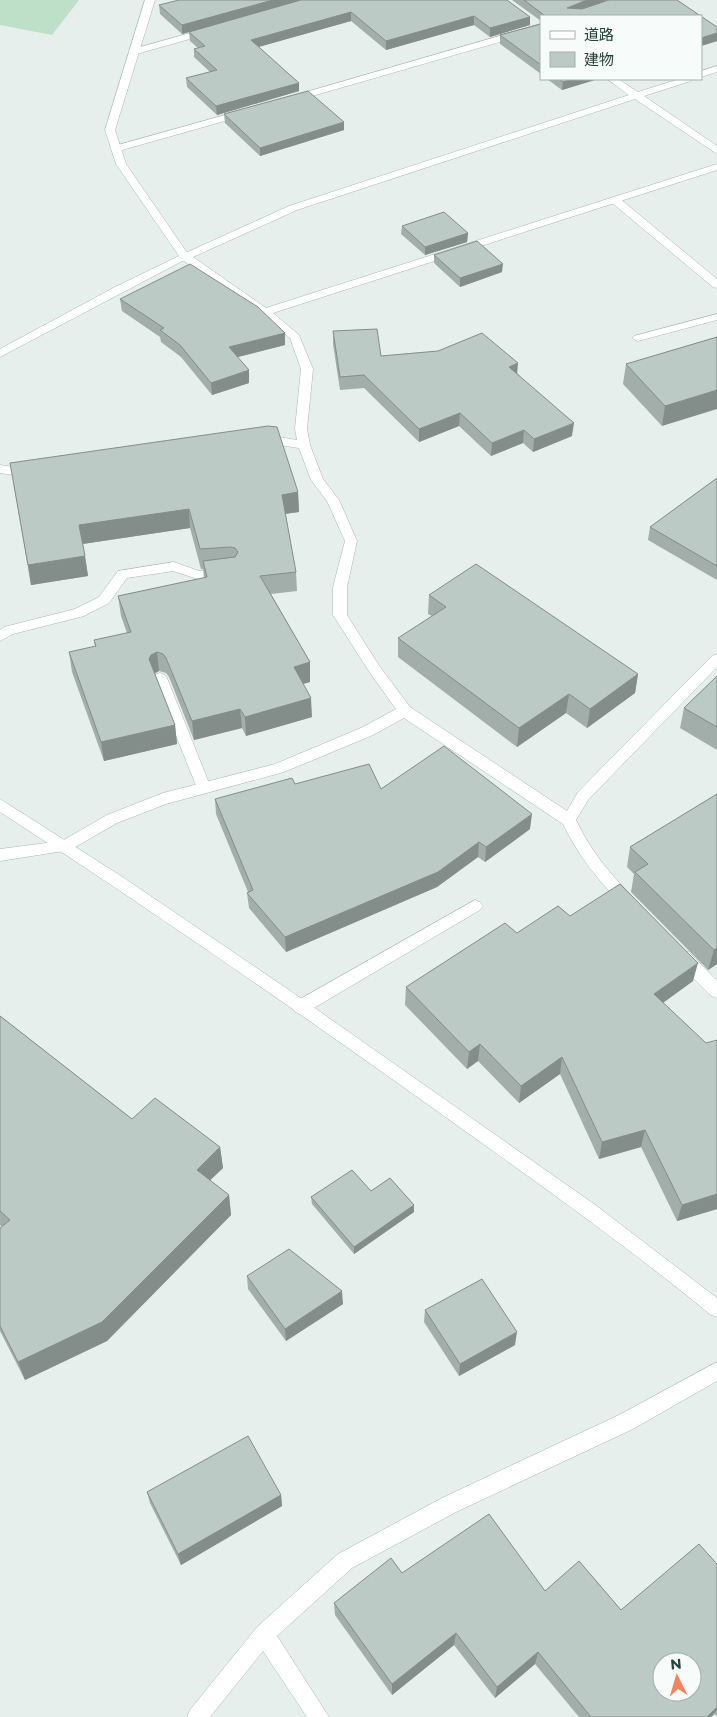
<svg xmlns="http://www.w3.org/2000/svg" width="717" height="1717" font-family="Montserrat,'Noto Sans JP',sans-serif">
<rect width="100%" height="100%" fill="#e6efeb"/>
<path fill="#bfe0c8" d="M0 0H79L52 35 0 25Z"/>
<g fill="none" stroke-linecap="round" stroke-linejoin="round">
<g stroke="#a8b8b2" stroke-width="1">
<path id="lane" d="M615 197 619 198 717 279V288L713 287 611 202 610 200Z
M717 314V320L638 341 632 338 634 336Z
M174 562 199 571 228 570 230 573 228 576 198 579 173 571 127 578 109 603 84 616 13 634 0 641V630L4 627 75 609 99 597 118 571Z
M160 673 165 675 167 678 211 788 209 792 204 793 199 792 197 788 153 678 155 675Z
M475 900 480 902 483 906 480 910 307 1012 301 1014 295 1012 293 1007 295 1002Z"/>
</g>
<g stroke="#a8b8b2" stroke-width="1">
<path id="street" d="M541 24V30L295 101 292 102 287 99 289 97Z
M208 28 213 31 211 33 133 55 128 52 130 50Z
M717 66V72L701 77V71Z
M607 79H618L638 92 679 79H693L691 81 644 96 717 146V154L635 99 297 210 193 257 266 308 717 164V170L273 313 299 335 313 369 307 429 310 445 323 479 339 500 357 541 347 587V615L380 667 410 707 567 811 578 792 712 656 717 654V667L588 800 576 820C590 850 610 874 633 897L636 901 633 905 628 907 623 905C598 881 578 855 563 824L404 718 373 735 284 772 166 804 117 823 70 850 0 861V849L62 841 107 815 163 793 275 764 363 727 396 709 370 673 333 615V587L345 541 327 501 311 480 299 448 261 442 255 438 261 434 297 440 295 429 301 369 290 338 261 314 181 259 180 257 181 255 289 206 629 95Z
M243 110 246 111V115L115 152 110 149 111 147Z
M30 464 36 468 34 471 14 475 0 473V465L14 467Z
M683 951 689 952 717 981V998L711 996 677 962 675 957 677 952Z
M717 1362V1381L633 1429 458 1511 352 1568 277 1636 329 1717H307L263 1651 210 1717H187L190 1710 257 1627 338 1554 444 1497 619 1415Z"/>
</g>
<g stroke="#a4bbb3" stroke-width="1">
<path id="secondary" d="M145 0H155L115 130 126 164 190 257 0 357V349L115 287 179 256 116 164 105 130Z
M0 799 121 876 292 992 594 1204 717 1298V1317L711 1315C621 1241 525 1174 430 1106 288 1005 146 906 0 812Z"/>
</g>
<use href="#lane" fill="#fff" fill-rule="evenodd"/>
<use href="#street" fill="#fff" fill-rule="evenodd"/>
<use href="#secondary" fill="#fff" fill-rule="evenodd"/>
</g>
<path fill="#a1aea9" d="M512 0H607L591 6 609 0H677L717 27V41L701 46V16H541V21Z
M159 5 530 17V25L490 37 474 25 386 50 351 21 258 47 299 83V91L217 115 187 87 186 78 210 72 194 57V49L198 48 190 41 189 32 246 16 182 34 160 14Z
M541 24V74L500 44V35Z
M547 79H598L562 90Z
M224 114 344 130 260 156 225 123Z
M402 226 468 233 467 242 425 255 401 234Z
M434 255 502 272 460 287 434 263Z
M120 299 285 333V345L237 357 249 370V383L212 395 181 357 161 342 160 337 122 311Z
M333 331 381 356 518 374 572 436 533 452 523 443 491 456 459 426 419 442 364 388 340 390 333 344Z
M717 337 662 426 623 384 626 364Z
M10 463 298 492 299 512 285 514 296 572 297 591 271 594 310 662V682L303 684 312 717 246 736 242 728 194 740 169 677 166 673 159 671 154 674 175 725 177 744 104 761 72 672 69 652 95 647 94 640 127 633 121 616 118 596 204 578 203 569H201L190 528 83 544 88 576 31 585Z
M717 478V580L648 540 650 527Z
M429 595 638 674 635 693 587 728 566 713 517 747 398 657V638L432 616 428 614Z
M717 676V750L680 728 684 708Z
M295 784 381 789 530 829 485 862 478 857 437 887 286 952 249 908 247 893 248 892 216 814 215 799Z
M717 794V964L708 970 631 892 634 874 627 867 630 847Z
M570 916 693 981 663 1003 717 1209 677 1221 641 1147 599 1159 560 1074 519 1103 478 1061 467 1069 405 1005 406 987 517 933Z
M0 1016 132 1119 220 1147 223 1168 210 1180 229 1195 231 1215 107 1341 25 1380 0 1331V1228L2 1227 0 1225Z
M371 1191 414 1205V1212L354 1254 312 1204 311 1197Z
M247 1276 343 1304 286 1341 248 1289Z
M425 1310 515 1345 459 1376 424 1322Z
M147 1492 281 1495 282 1506 181 1565 150 1503Z
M717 1564V1716L715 1714 711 1717H579L535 1664 495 1698 454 1645 392 1695 335 1615 334 1603 402 1573 545 1591 621 1610Z"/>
<path fill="#838d89" d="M273 0H303L182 34V25Z
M587 0H607L566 16 567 8Z
M351 12V21L251 49V40Z
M474 16V25L386 50V41Z
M530 17V25L490 37V28Z
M717 33V41L701 46V38Z
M572 79H598L562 90 563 82Z
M299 83V91L217 115 216 106Z
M344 122V130L260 156V148Z
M468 233 467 242 425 255V247Z
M503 264 502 272 460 287V278Z
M285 333V345L230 359 229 347Z
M518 363 517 376 509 367Z
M249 370V383L212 395 211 383Z
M717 390V409L662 426 665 406Z
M460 413 459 426 419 442V429Z
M574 423 572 436 533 452 534 439Z
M524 430 523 443 491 456 492 443Z
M298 492 299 512 283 514 282 495Z
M189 509 190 528 82 544 79 525Z
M85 556 88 576 31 585 28 565Z
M157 652 159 671 153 674 149 659 151 655Z
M310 662V682L295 686 294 667Z
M638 674 635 693 587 728 590 709Z
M569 694 566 713 517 747 519 728Z
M311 698 312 717 246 736 245 717Z
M240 709 242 728 194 740 192 721Z
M175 725 177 744 104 761 101 742Z
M532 814 530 829 485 862 486 847Z
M479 842 478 857 437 887 286 952 285 937Z
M717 948V964L708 970 714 950Z
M698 963 693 981 650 1012 654 994Z
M480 1044 478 1061 467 1069 469 1052Z
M562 1057 560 1074 519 1103 521 1086Z
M645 1130 641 1147 599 1159 602 1142Z
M220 1147 223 1168 200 1190 197 1170Z
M717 1194V1209L677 1221 682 1205Z
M229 1195 231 1215 107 1341 25 1380 18 1362Z
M414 1205V1212L354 1254V1247Z
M342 1291 343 1304 286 1341 285 1329Z
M517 1332 515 1345 459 1376 460 1364Z
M281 1495 282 1506 181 1565 178 1554Z
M456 1633 454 1645 392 1695V1684Z
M538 1652 535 1664 495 1698 497 1687Z
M717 1707V1710L711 1717H707Z"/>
<path fill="#bbcac4" stroke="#838d89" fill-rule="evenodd" d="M179 0H273L182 25 159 5Z
M301 0H507L530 17 490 28 474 16 386 41 351 12 251 40 299 83 216 106 186 78 217 70 194 49 205 46 189 32Z
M524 0H587L567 8 582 9 609 0H677L717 27V33L701 38V16H543L544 15Z
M541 24V65L500 35Z
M559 79H572L563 82Z
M308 91 344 122 260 148 224 114Z
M444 212 468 233 425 247 402 226Z
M477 241 503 264 460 278 434 255Z
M190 264 258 307 285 333 229 347 249 370 211 383 180 345 160 330 164 328 120 299Z
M377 329 381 356 438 351 482 333 518 363 509 367 574 423 534 439 524 430 492 443 460 413 419 429 364 375 340 377 333 331Z
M717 337V390L665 406 626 364Z
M268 426 277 427 298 492 282 495 296 572 260 576 310 662 294 667 311 698 245 717 240 709 192 721 166 658 163 654 157 652 151 655 149 659 175 725 101 742 69 652 96 646 94 640 131 632 118 596 207 577 203 561 235 557 238 552 235 548 230 547 200 549 189 509 79 525 85 556 28 565 10 463Z
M717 478V566L650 527Z
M476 564 638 674 590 709 569 694 519 728 398 638 446 607 429 595Z
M717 676V727L684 708Z
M444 746 532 814 486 847 479 842 438 872 285 937 247 893 253 890 215 799 292 778 295 784 369 764 381 789Z
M717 794V948L714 950 635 872 648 864 630 847Z
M620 884 698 963 654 994 706 1043 717 1040V1194L682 1205 645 1130 602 1142 562 1057 521 1086 480 1044 469 1052 406 987 505 923 517 933 558 906 570 916Z
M0 1016 132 1119 155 1098 220 1147 197 1170 229 1195 102 1322 18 1362 0 1326V1228L10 1220 0 1211Z
M352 1170 371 1191 390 1178 414 1205 354 1247 311 1197Z
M289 1249 342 1291 285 1329 247 1276Z
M482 1279 517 1332 460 1364 425 1310Z
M248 1436 281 1495 178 1554 147 1492Z
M489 1514 545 1591 579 1561 621 1610 699 1544 717 1564V1707L707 1717H591L538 1652 497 1687 456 1633 392 1684 334 1603 391 1558 402 1573ZM662 1662H692V1692H662Z"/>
<rect x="540" y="15" width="162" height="65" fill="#f7fbf9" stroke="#a3b1ad"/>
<rect x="550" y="31" width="25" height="8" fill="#ffffff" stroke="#a3b1ad"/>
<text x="584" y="40" font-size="15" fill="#24423a">道路</text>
<rect x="550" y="52" width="25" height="15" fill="#bbcac4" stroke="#a3b1ad"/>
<text x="584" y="65" font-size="15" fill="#24423a">建物</text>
<g transform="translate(677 1677) rotate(355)"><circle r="24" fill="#f7fbf9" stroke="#a3b1ad"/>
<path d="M0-4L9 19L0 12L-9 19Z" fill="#f4845f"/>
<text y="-8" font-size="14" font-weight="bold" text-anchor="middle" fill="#24423a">N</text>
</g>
</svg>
